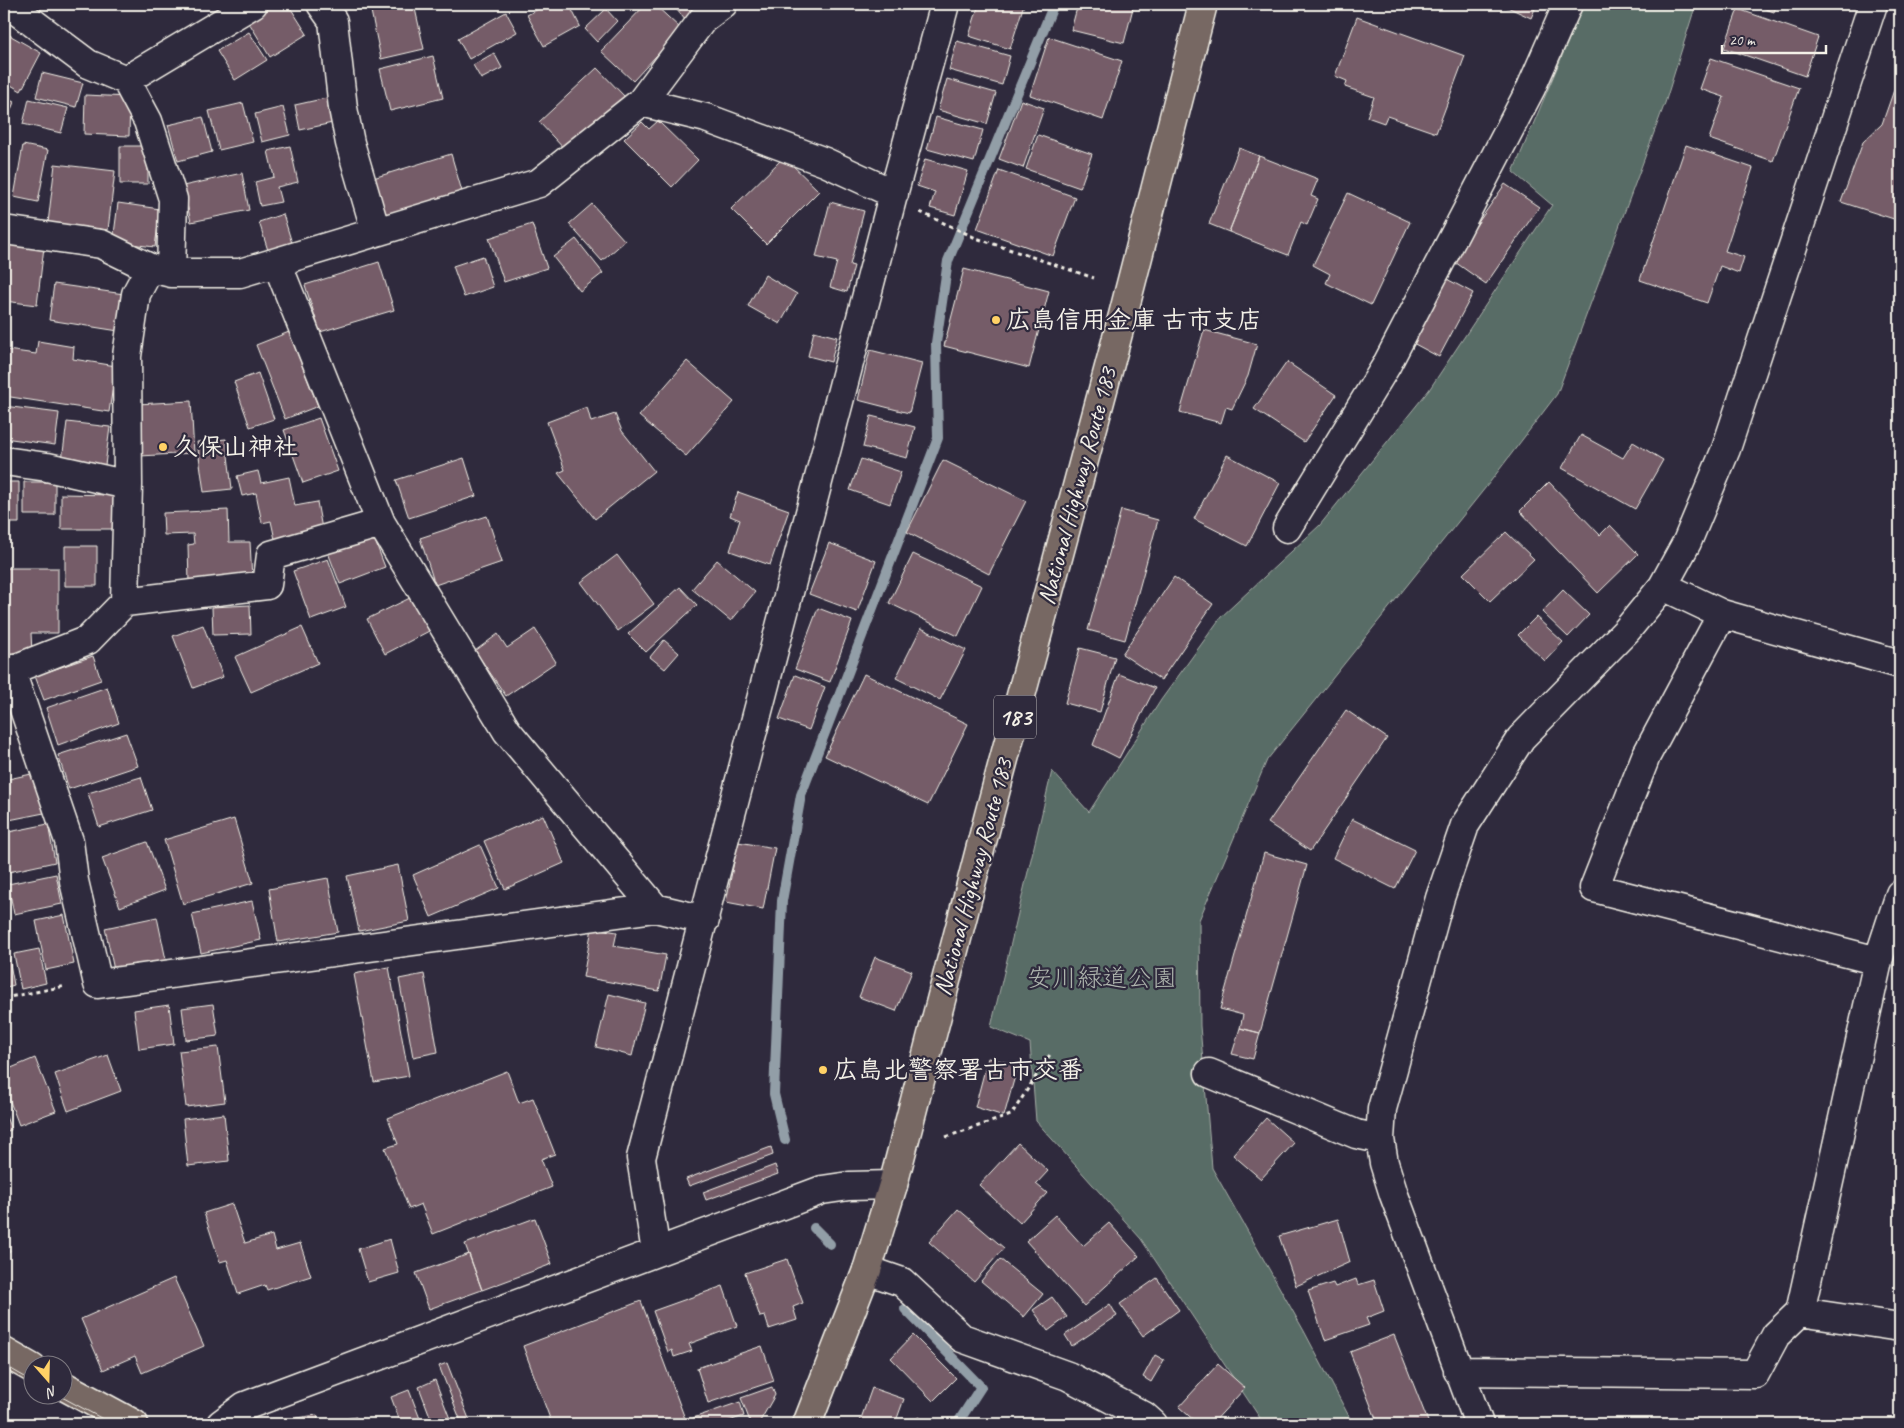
<svg xmlns="http://www.w3.org/2000/svg" width="1904" height="1428" font-family="Caveat,'Klee One',sans-serif">
<rect width="100%" height="100%" fill="#2f2a3d"/>
<filter id="ink" filterUnits="userSpaceOnUse"><feTurbulence type="fractalNoise" baseFrequency=".02" numOctaves="2"/><feDisplacementMap in="SourceGraphic" scale="10" xChannelSelector="R" yChannelSelector="G"/><feConvolveMatrix kernelMatrix="1 2 1 2 8 2 1 2 1" color-interpolation-filters="sRGB"/></filter>
<g filter="url(#ink)">
<path fill="#586c66" stroke="#a6aea7" d="M1584 4H1696L1665 103 1557 394 1490 482 1267 760 1199 920 1200 1026 1212 1168 1304 1331 1353 1424H1264L1141 1239 1036 1121 1030 1043 991 1027 1052 771 1089 812 1161 700 1221 617 1320 525 1429 390 1552 205 1513 172Z"/>
<g fill="none" stroke-linecap="round" stroke-linejoin="round">
<path stroke="#929ea7" stroke-width="10" d="M785 1140 774 1094 782 901 801 795 938 438 936 343 948 261 1054 4
M814 1228 830 1244
M905 1309 981 1387 957 1424"/>
</g>
<path fill="#755c68" stroke="#f4f1e8" d="M276 4H288L307 34 270 57 248 21Z
M406 4H414L424 49 381 59 371 11Z
M548 4H569L580 26 544 46 527 15Z
M646 4H654L681 29 633 81 601 51Z
M672 4H706L686 21Z
M979 4H1024L1010 49 969 36Z
M1078 4H1134L1124 43 1071 30Z
M1501 4H1537L1531 18Z
M1750 4H1777L1774 12Z
M606 9 617 21 597 42 585 29Z
M1738 9 1818 37 1805 76 1724 48Z
M506 12 517 32 469 59 458 39Z
M1357 17 1465 56 1436 133 1387 116 1384 123 1367 117 1374 97 1345 87 1347 81 1335 76Z
M4 32 41 53 21 91 4 81Z
M249 32 267 60 235 80 217 51Z
M1049 37 1122 61 1103 120 1030 95Z
M957 41 1010 56 1002 85 949 70Z
M494 53 502 68 481 79 473 65Z
M433 56 443 98 390 111 380 69Z
M1711 58 1799 88 1773 161 1709 139 1724 97 1700 89Z
M597 68 626 98 567 152 539 122Z
M42 73 83 83 76 107 36 97Z
M1900 73V221L1841 202 1863 142 1882 124Z
M947 79 996 93 987 124 938 110Z
M85 95 130 97 129 136 84 134Z
M4 97 14 102 5 125 4 124Z
M331 97 337 122 300 130 295 105Z
M29 99 68 108 61 133 23 124Z
M1021 100 1044 108 1023 168 999 159Z
M243 103 253 142 219 150 209 111Z
M283 107 290 135 262 142 255 114Z
M203 117 212 152 178 161 168 125Z
M936 117 983 130 974 162 927 149Z
M658 121 698 160 672 187 624 139 642 122 649 129Z
M1038 135 1092 154 1080 188 1026 169Z
M23 145 48 150 38 202 14 197Z
M1686 145 1753 168 1725 251 1744 257 1739 273 1720 266 1707 303 1640 280Z
M120 146H148V184H120Z
M290 146 298 182 277 187 281 202 260 206 255 182 274 177 268 151Z
M1239 148 1259 156 1229 232 1209 224Z
M451 154 466 205 386 230 370 179Z
M1259 156 1318 179 1311 196 1318 199 1307 225 1301 222 1288 255 1229 232Z
M784 157 819 191 766 244 731 209Z
M925 159 968 171 955 215 930 208 935 192 917 186Z
M55 164 115 171 108 230 48 223Z
M999 170 1075 197 1053 256 977 229Z
M242 173 249 210 191 222 183 186Z
M1505 184 1539 207 1486 284 1452 260Z
M1348 193 1410 222 1371 305 1326 283 1330 274 1313 265Z
M830 202 864 211 850 265 854 266 847 292 830 287 837 262 816 257Z
M118 203 160 209 155 247 113 242Z
M592 204 625 241 602 261 569 224Z
M283 214 295 253 271 260 259 222Z
M532 224 547 268 504 282 489 238Z
M576 239 603 273 580 291 553 257Z
M6 242 44 247 37 305 4 301V256Z
M483 256 493 287 464 297 453 266Z
M379 262 394 310 320 332 305 285Z
M964 269 1049 291 1029 368 944 346Z
M765 275 797 294 780 324 748 306Z
M1445 278 1473 293 1439 357 1411 342Z
M54 284 131 295 125 332 49 320Z
M1204 330 1257 344 1248 376 1232 409 1226 407 1221 423 1180 412Z
M814 331 837 337 831 362 808 356Z
M289 332 318 406 285 419 256 345Z
M38 341 74 347 73 359 116 366 109 412 4 396V375L7 350 36 354Z
M870 350 922 363 909 413 858 400Z
M687 361 734 402 686 456 639 416Z
M1287 362 1336 395 1304 442 1254 409Z
M258 373 274 419 250 427 234 382Z
M191 401 194 453 140 456 137 404Z
M4 406 59 413 55 445 4 438Z
M587 407 591 422 615 414 622 431 654 471 595 519 558 473 565 470 547 422Z
M871 416 915 427 907 458 863 447Z
M319 418 338 471 303 483 284 430Z
M67 422 110 427 105 465 62 460Z
M1581 435 1623 458 1633 442 1663 460 1635 509 1562 468Z
M226 439 232 489 204 492 197 442Z
M1227 455 1280 483 1247 546 1194 519Z
M464 458 476 496 409 518 396 480Z
M861 459 901 472 890 504 850 490Z
M943 460 1026 501 989 574 907 532Z
M258 471 261 483 289 477 295 506 317 502 323 534 276 544 271 521 262 523 256 493 242 496 237 476Z
M4 482H19V523H4Z
M24 482H55V515H24Z
M1549 482 1600 535 1610 525 1638 554 1598 593 1520 511Z
M738 492 789 510 770 565 730 551 740 520 730 516Z
M61 494 115 495V529H61Z
M228 510 229 542H250L252 580 189 583 188 545 194 544 193 534 164 535 163 513Z
M1121 510 1158 520 1125 640 1088 630Z
M487 516 502 562 435 585 420 538Z
M1506 532 1534 559 1490 601 1463 574Z
M372 533 385 567 340 584 327 550Z
M829 543 876 561 857 612 809 594Z
M65 546H97V586H65Z
M913 554 982 586 958 636 889 603Z
M617 555 654 604 618 631 581 582Z
M328 559 346 607 311 620 293 571Z
M717 560 755 592 731 621 692 589Z
M4 568H58V633H31L32 653H4Z
M1174 577 1213 604 1161 680 1122 654Z
M680 587 697 605 646 652 628 634Z
M1563 590 1589 615 1568 637 1542 612Z
M414 596 431 630 385 654 367 619Z
M250 605 251 634 213 635 212 607Z
M818 608 852 621 830 682 795 669Z
M1536 617 1563 642 1545 661 1518 635Z
M203 625 223 677 193 688 173 636Z
M302 627 318 663 251 692 235 657Z
M921 628 966 650 940 700 896 678Z
M535 629 556 662 506 696 475 651 498 634 507 648Z
M664 640 679 653 665 669 650 657Z
M1080 648 1115 657 1100 712 1065 703Z
M93 656 101 680 44 700 35 676Z
M864 674 968 724 928 805 825 756Z
M1119 674 1155 688 1119 758 1093 745Z
M795 675 825 687 809 730 779 719Z
M107 687 119 723 58 745 46 708Z
M1346 710 1387 738 1310 851 1268 823Z
M126 733 138 766 69 789 58 755Z
M36 773 44 813 4 821V780Z
M141 777 152 810 99 827 88 793Z
M543 815 564 863 505 889 484 841Z
M234 819 253 883 183 904 164 840Z
M1352 819 1415 850 1395 889 1333 858Z
M48 824 55 862 4 873V833Z
M147 842 165 890 120 907 102 858Z
M738 842 775 848 763 909 726 902Z
M480 845 499 888 431 917 413 875Z
M1264 853 1307 865 1260 1033 1240 1028 1243 1015 1220 1009Z
M398 865 409 921 359 931 347 876Z
M56 874 62 904 14 914 8 884Z
M328 878 338 932 278 942 269 889Z
M252 901 261 940 201 953 192 914Z
M64 915 74 964 46 970 36 921Z
M157 917 166 960 114 970 105 928Z
M592 928 617 932 614 946 666 955 659 991 583 977Z
M4 932 14 985 4 988Z
M39 949 46 983 21 989 14 954Z
M875 957 912 971 896 1011 859 997Z
M389 967 409 1076 374 1082 354 974Z
M424 974 438 1052 413 1057 399 979Z
M609 994 645 1003 632 1056 596 1047Z
M213 1004 218 1036 186 1040 182 1008Z
M169 1005 174 1044 139 1049 134 1010Z
M1240 1028 1260 1033 1253 1059 1232 1054Z
M218 1047 225 1102 186 1107 179 1051Z
M108 1055 121 1091 68 1111 55 1074Z
M35 1058 56 1111 19 1125 4 1086V1071Z
M988 1058 1018 1065 1004 1116 975 1107Z
M507 1071 519 1103 533 1098 555 1154 541 1159 552 1187 433 1234 421 1204 409 1209 385 1148 398 1144 388 1118Z
M4 1111 11 1130 4 1132Z
M224 1114 229 1161 188 1166 183 1119Z
M1266 1118 1294 1143 1261 1179 1233 1155Z
M1018 1143 1048 1171 1036 1184 1047 1193 1020 1223 979 1185Z
M771 1147 773 1155 689 1186 686 1179Z
M775 1165 778 1174 706 1200 703 1192Z
M232 1204 245 1243 272 1235 276 1250 300 1243 311 1276 267 1290 265 1285 238 1294 227 1260 220 1262 204 1213Z
M958 1209 1004 1248 974 1282 929 1242Z
M1055 1215 1083 1246 1109 1223 1139 1256 1084 1306 1026 1241Z
M535 1218 552 1264 482 1290 465 1244Z
M1338 1219 1350 1262 1296 1286 1279 1236Z
M4 1238 10 1252 4 1255Z
M390 1239 399 1273 368 1282 358 1249Z
M469 1254 482 1290 429 1309 416 1273Z
M787 1259 803 1303 793 1307 797 1320 769 1329 765 1316 760 1317 745 1273Z
M1000 1259 1043 1294 1024 1317 981 1281Z
M174 1278 204 1346 142 1373 135 1356 103 1370 81 1319Z
M1157 1278 1179 1310 1143 1336 1120 1304Z
M1356 1279 1358 1285 1374 1280 1384 1311 1366 1318 1369 1325 1325 1340 1308 1291 1333 1283 1335 1287Z
M723 1286 737 1326 689 1344 692 1351 674 1357 672 1350 668 1352 653 1311Z
M1052 1297 1067 1317 1048 1331 1033 1310Z
M641 1301 687 1424H552L523 1346Z
M1110 1304 1117 1316 1072 1346 1065 1335Z
M913 1335 956 1378 933 1401 891 1358Z
M1394 1335 1429 1424H1378L1350 1352Z
M762 1346 774 1381 708 1403 697 1368Z
M1155 1355 1164 1360 1151 1382 1143 1377Z
M447 1363 471 1424H462L439 1366Z
M1218 1364 1245 1388 1212 1424H1198L1179 1407Z
M435 1380 452 1424H433L419 1387Z
M772 1387 775 1395 759 1423 751 1424 741 1398Z
M872 1388 904 1399 895 1424H859Z
M409 1390 422 1424H401L391 1397Z
M740 1402 744 1416 720 1424H695L693 1418Z
M317 1415 319 1424H297L296 1418Z
M356 1417 357 1424H321L320 1423Z
M918 1417 928 1423V1424H914Z"/>
<g fill="none" stroke-linecap="round" stroke-linejoin="round">
<g stroke="#f4f1e8" stroke-width="31">
<path id="minor" d="M8 4 88 64 126 80 253 4
M321 4 333 21 343 108 350 143 376 232
M126 80 148 121 173 199 171 273
M641 102 706 118 825 162 894 194
M4 230 101 244 150 268 171 273H240L539 183 641 102 703 19 723 4
M277 263 381 523 507 731 655 908
M4 461 47 467 128 485
M1287 528 1386 366 1531 88 1568 4
M1663 586 1722 614 1900 664
M125 602 267 585 271 555 381 523
M1722 614 1646 756 1594 888 1878 961
M11 671 69 841 74 881 98 984 655 908 705 920
M4 673 88 640 125 602 128 485 127 356 136 294 150 268
M1209 1073 1356 1134 1380 1139
M656 1252 641 1158 892 199 945 4
M867 1270 902 1282 962 1338 1068 1376 1144 1416 1153 1424
M1800 1312 1900 1327
M1458 1371 1755 1374 1776 1335 1800 1312 1878 961 1900 894
M221 1424 245 1406 822 1190 849 1186 893 1185
M1479 1424 1394 1195 1384 1163 1380 1139 1382 1109 1440 898 1465 825 1521 738 1627 630 1663 586 1687 542 1726 449 1873 4"/>
</g>
<g stroke="#f4f1e8" stroke-width="31">
<path id="primary" d="M4 1352 32 1368
M62 1385 134 1424"/>
</g>
<g stroke="#f4f1e8" stroke-width="31">
<path id="trunk" d="M807 1424 867 1270 893 1185 989 815 1123 315 1203 4"/>
</g>
<path stroke="#f4f1e8" stroke-width="3" stroke-dasharray="4 4" stroke-linecap="butt" d="M920 212 976 238 1094 278
M4 998 66 986
M946 1137 1011 1115 1051 1053"/>
<use href="#minor" stroke="#2f2a3d" stroke-width="28"/>
<use href="#primary" stroke="#776864" stroke-width="28"/>
<use href="#trunk" stroke="#776864" stroke-width="28"/>
<path stroke="#f4f1e8" stroke-width="1" d="M4 1365 32 1381
M60 1396 112 1424
M4 1417 18 1424"/>
</g>
</g>
<g fill="#ffd166" stroke="#2f2a3d" stroke-width="2">
<circle cx="996" cy="320" r="5"/>
<circle cx="163" cy="447" r="5"/>
<circle cx="823" cy="1070" r="5"/>
</g>
<g text-anchor="middle" dominant-baseline="central" stroke-width="4.5" stroke-linejoin="round" paint-order="stroke">
<rect fill="#2f2a3d" stroke="#b9b5b5" stroke-width="1" x="994" y="695.5" width="42" height="43" rx="4"/>
<g font-size="24" font-weight="bold" fill="#f4f1e8">
<text x="1015" y="717">183</text>
</g>
<g font-size="25" font-weight="bold" fill="#f4f1e8" stroke="#2f2a3d" text-anchor="start">
<text x="1006" y="320">広島信用金庫 古市支店</text>
<text x="173" y="447">久保山神社</text>
<text x="833" y="1070">広島北警察署古市交番</text>
</g>
<g font-size="25" fill="#f4f1e8" stroke="#2f2a3d">
<text transform="translate(1077 486) rotate(-75)">National Highway Route 183</text>
<text transform="translate(973 877) rotate(-75)">National Highway Route 183</text>
</g>
<g font-size="25" fill="#aeb5ae" stroke="#2f2a3d">
<text x="1102" y="978">安川緑道公園</text>
</g>
</g>
<rect width="1904" height="1428" fill="none" stroke="#2f2a3d" stroke-width="20"/>
<rect x="10" y="10" width="1884" height="1408" fill="none" stroke="#f4f1e8" stroke-width="2" filter="url(#ink)"/>
<g transform="translate(48 1380) rotate(160)"><circle r="24" fill="#2f2a3d" stroke="#7e7a81"/>
<path d="M0-4L9 19L0 12L-9 19Z" fill="#ffd166"/>
<text y="-8" font-size="14" font-weight="bold" text-anchor="middle" fill="#f4f1e8">N</text>
</g>
<path d="M1722 45v8h104v-8" fill="none" stroke="#f4f1e8" stroke-width="2.5"/>
<text x="1729" y="45" font-size="15" fill="#f4f1e8" stroke="#2f2a3d" stroke-width="4" paint-order="stroke">20 m</text>
</svg>
